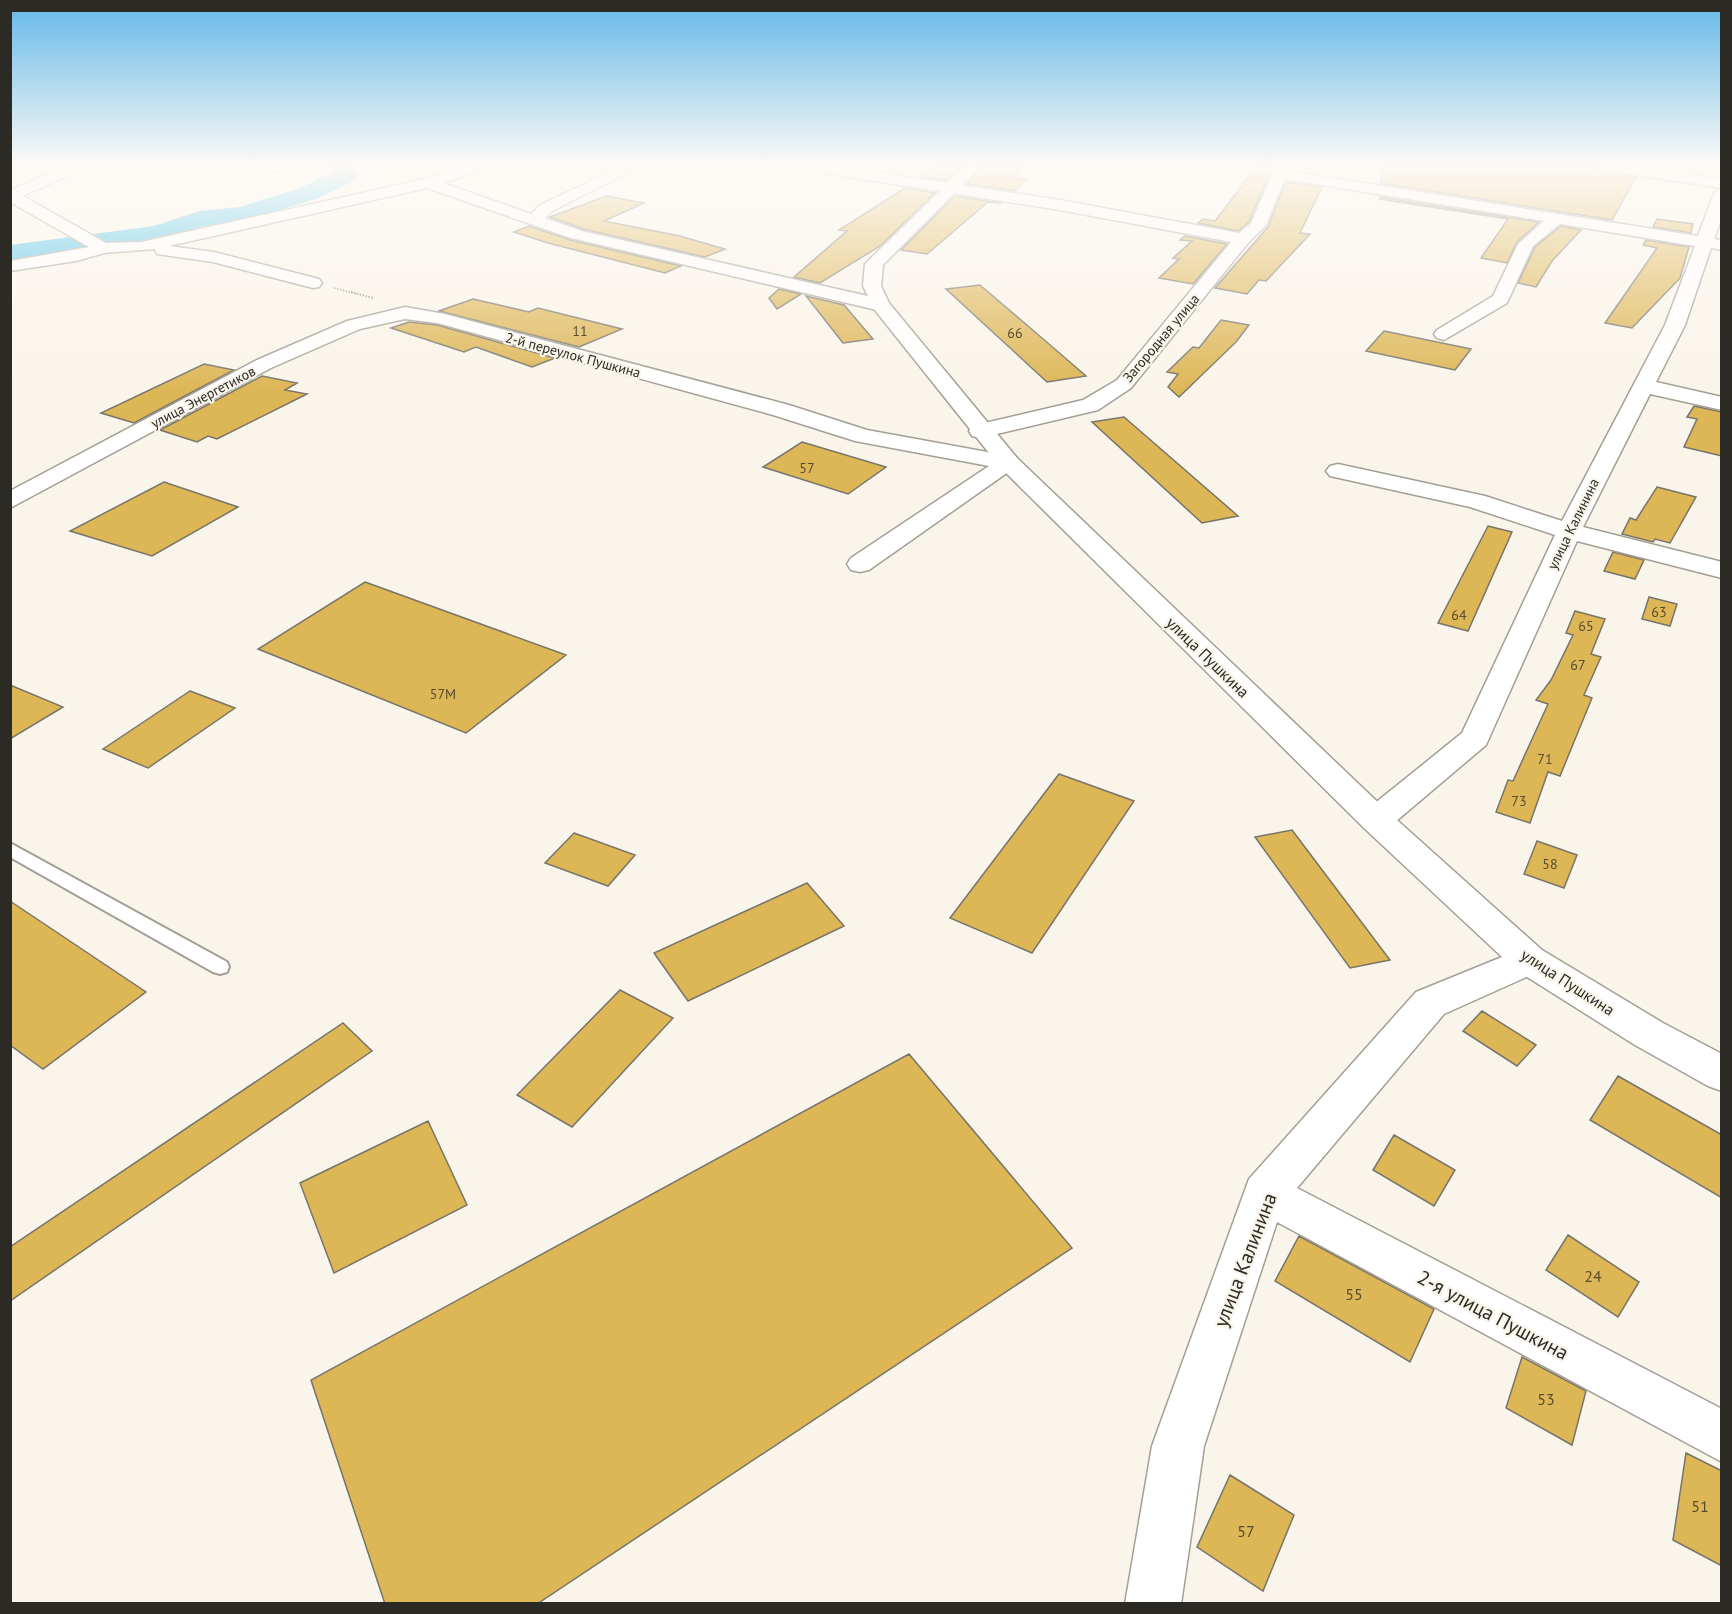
<svg xmlns="http://www.w3.org/2000/svg" width="1732" height="1614" font-family="'PT Sans',sans-serif">
<rect width="100%" height="100%" fill="#faf5ea"/>
<g fill="none" stroke-linecap="round" stroke-linejoin="round">
<path fill="#3dbfe7" fill-rule="evenodd" d="M327 166H354L358 176 354 181 318 198 243 222 204 226 158 241 10 261V245L154 226 200 211 240 207 300 188 333 173Z"/>
</g>
<path fill="#ddb656" stroke="#78746a" stroke-width="1.5" d="M937 166H962L947 181 921 177Z
M983 166H1025L1013 178 1027 179 1015 191 967 184Z
M1257 166H1273L1249 222 1238 231 1198 223 1203 219 1215 221Z
M1382 166H1594L1603 172 1636 177 1612 220 1381 183Z
M1286 182 1322 187 1300 233 1310 234 1266 281 1259 280 1247 294 1215 288 1268 227Z
M905 188 935 193 880 246 820 283 794 277 847 231 839 230Z
M606 196 644 203 604 221 680 236 725 249 705 257 583 229 550 217Z
M955 196 1001 203 988 202 927 254 901 250Z
M1380 197 1539 222 1517 242 1507 263 1481 258 1508 219 1380 199Z
M1657 219 1693 224 1691 233 1653 227Z
M529 226 570 240 681 266 665 273 548 243 514 232Z
M1561 226 1581 230 1552 261 1536 287 1518 283 1535 247Z
M1185 236 1227 244 1193 284 1159 278 1179 259 1173 258 1192 241 1180 240Z
M1646 240 1689 247 1680 278 1632 328 1605 323 1657 248 1643 245Z
M980 285 1049 344 1086 376 1047 382 946 289Z
M779 289 801 294 777 309 769 298Z
M806 296 844 305 873 339 843 343Z
M473 299 529 312 538 308 622 329 579 347 439 311Z
M1221 320 1249 325 1236 342 1179 397 1168 387 1178 374 1167 372 1193 347 1199 348Z
M409 322 437 325 555 358 532 367 476 347 464 352 391 328Z
M1384 331 1471 349 1455 370 1366 351Z
M204 364 234 370 134 423 101 413Z
M262 376 297 383 285 390 307 394 217 439 208 436 197 442 160 430Z
M1694 406 1722 412V456L1684 447 1697 419 1687 417Z
M1124 417 1238 516 1202 523 1092 422Z
M802 442 886 467 848 494 763 467Z
M164 482 238 507 152 556 70 531Z
M1657 487 1696 497 1670 543 1655 539 1653 542 1622 534 1630 518 1636 520Z
M1488 526 1512 532 1468 631 1438 623Z
M1613 552 1644 560 1635 579 1604 571Z
M365 582 566 655 466 733 258 649Z
M1649 597 1677 604 1670 626 1642 619Z
M1575 611 1605 619 1591 654 1601 657 1584 695 1592 698 1560 776 1548 772 1530 823 1496 812 1508 780 1513 781 1548 704 1536 700 1551 680 1573 635 1566 633Z
M10 685 63 707 10 739Z
M190 691 235 708 148 768 103 749Z
M1059 774 1134 801 1032 953 950 918Z
M1292 830 1390 960 1350 968 1255 837Z
M574 833 635 855 608 886 545 863Z
M1537 841 1577 855 1564 888 1524 874Z
M807 883 844 926 688 1001 654 953Z
M10 901 146 992 43 1069 10 1045Z
M620 990 673 1018 572 1127 517 1095Z
M1482 1011 1536 1045 1517 1066 1463 1031Z
M343 1023 372 1051 10 1301V1247Z
M909 1054 1072 1248 537 1604H385L311 1380Z
M1618 1076 1722 1135V1198L1590 1120Z
M428 1121 467 1205 334 1273 300 1183Z
M1394 1135 1455 1170 1434 1206 1373 1170Z
M1568 1235 1639 1282 1618 1317 1546 1270Z
M1299 1236 1434 1309 1410 1362 1275 1281Z
M1522 1357 1586 1391 1572 1445 1506 1408Z
M1686 1453 1722 1471V1566L1673 1540Z
M1230 1475 1294 1515 1263 1591 1197 1547Z"/>
<g fill="none" stroke-linecap="round" stroke-linejoin="round">
<g stroke="#a49f95" stroke-width="4">
<path id="lane" d="M10 843 227 962 229 967 227 972 220 974 213 972 10 857Z"/>
</g>
<g stroke="#a49f95" stroke-width="3">
<path id="street" d="M69 166H89L23 196 106 243 141 242 425 179 471 166H495L443 183 531 214 540 205 622 166H641L552 211 545 218 582 231 881 299 890 305 881 311 571 238 427 188 169 246 214 252 319 279 322 283 319 287 313 288 213 262 157 254 155 249 104 253 76 261 10 271V261L89 247 10 202V190Z
M259 166H288L289 168 282 172 261 169Z
M798 166H835L1060 200 1239 233 1251 223 1276 166H1290L1288 171 1698 236 1714 193 1722 189V217L1714 239 1722 240V250L1711 248 1685 325 1656 382 1722 397V410L1650 394 1583 527 1722 562V578L1577 541 1486 745 1388 828 1376 831 1364 828 1359 820 1364 812 1462 733 1555 535 1470 507 1330 476 1326 471 1330 466 1338 464 1485 496 1562 521 1665 325 1695 246 1560 224 1533 246 1507 303 1444 340 1437 338 1434 334 1437 330 1493 296 1518 244 1544 221 1285 179 1266 225 1248 243 1131 388 1098 410 980 438 972 436 969 431 972 426 1083 400 1117 380 1231 242 1060 210 805 170Z
M1596 166H1633L1722 179V188L1603 170Z
M405 307 445 314 789 405 867 430 1009 456 1017 458 1021 463 869 570 860 572 851 570 847 564 851 558 989 466 855 441 773 415 437 323 405 319 360 329 271 368 10 508V491L257 360 347 321Z
M1529 946 1542 950 1548 960 1542 970 1444 1014 1297 1188 1722 1409V1462L1277 1222 1204 1446 1181 1604H1125L1152 1446 1249 1179 1416 992Z"/>
</g>
<g stroke="#a49f95" stroke-width="3">
<path id="secondary" d="M965 166H981L883 265 881 286 889 303 1017 458 1388 812 1542 950 1663 1023 1722 1054V1091L1708 1086 1635 1045 1516 970 1364 828 1001 468 874 309 863 286 865 264Z"/>
</g>
<path stroke="#918e86" stroke-width="1.5" stroke-dasharray="1.5 1.5" stroke-linecap="butt" d="M334 288 357 294"/>
<path stroke="#918e86" stroke-width="2" stroke-dasharray="1.5 1.5" stroke-linecap="butt" d="M351 292 373 298"/>
<use href="#lane" fill="#fff" fill-rule="evenodd"/>
<use href="#street" fill="#fff" fill-rule="evenodd"/>
<use href="#secondary" fill="#fff" fill-rule="evenodd"/>
</g>
<linearGradient id="sky" x2="0" y2="1"><stop stop-color="#63b8e8"/><stop offset="0.42" stop-color="#fdfaf6"/><stop offset="1" stop-color="#fdfaf6" stop-opacity="0"/></linearGradient>
<rect width="1732" height="392" fill="url(#sky)"/>
<g text-anchor="middle" dominant-baseline="central" stroke-width="4.5" stroke-linejoin="round" paint-order="stroke">
<g font-size="14" fill="#584d31">
<text x="580" y="331">11</text>
<text x="1015" y="333">66</text>
<text x="807" y="468">57</text>
<text x="1659" y="612">63</text>
<text x="1459" y="615">64</text>
<text x="1586" y="626">65</text>
<text x="1578" y="665">67</text>
<text x="443" y="694">57М</text>
<text x="1545" y="759">71</text>
<text x="1519" y="801">73</text>
<text x="1550" y="864">58</text>
</g>
<g font-size="14" fill="#2b2a25" stroke="#faf5ea">
<text transform="translate(1161 338) rotate(-50)">Загородная улица</text>
<text transform="translate(573 355) rotate(15)">2-й переулок Пушкина</text>
<text transform="translate(203 397) rotate(-28)">улица Энергетиков</text>
<text transform="translate(1573 524) rotate(-64)">улица Калинина</text>
</g>
<g font-size="16" fill="#2b2a25" stroke="#faf5ea">
<text transform="translate(1208 657) rotate(44)">улица Пушкина</text>
<text transform="translate(1568 982) rotate(33)">улица Пушкина</text>
</g>
<g font-size="16" fill="#584d31">
<text x="1593" y="1276">24</text>
<text x="1354" y="1294">55</text>
<text x="1546" y="1399">53</text>
<text x="1700" y="1506">51</text>
<text x="1246" y="1531">57</text>
</g>
<g font-size="20" fill="#2b2a25" stroke="#faf5ea">
<text transform="translate(1245 1260) rotate(-69)">улица Калинина</text>
<text transform="translate(1493 1315) rotate(28)">2-я улица Пушкина</text>
</g>
</g>
<rect width="1732" height="1614" fill="none" stroke="#2b2a25" stroke-width="24"/>
</svg>
